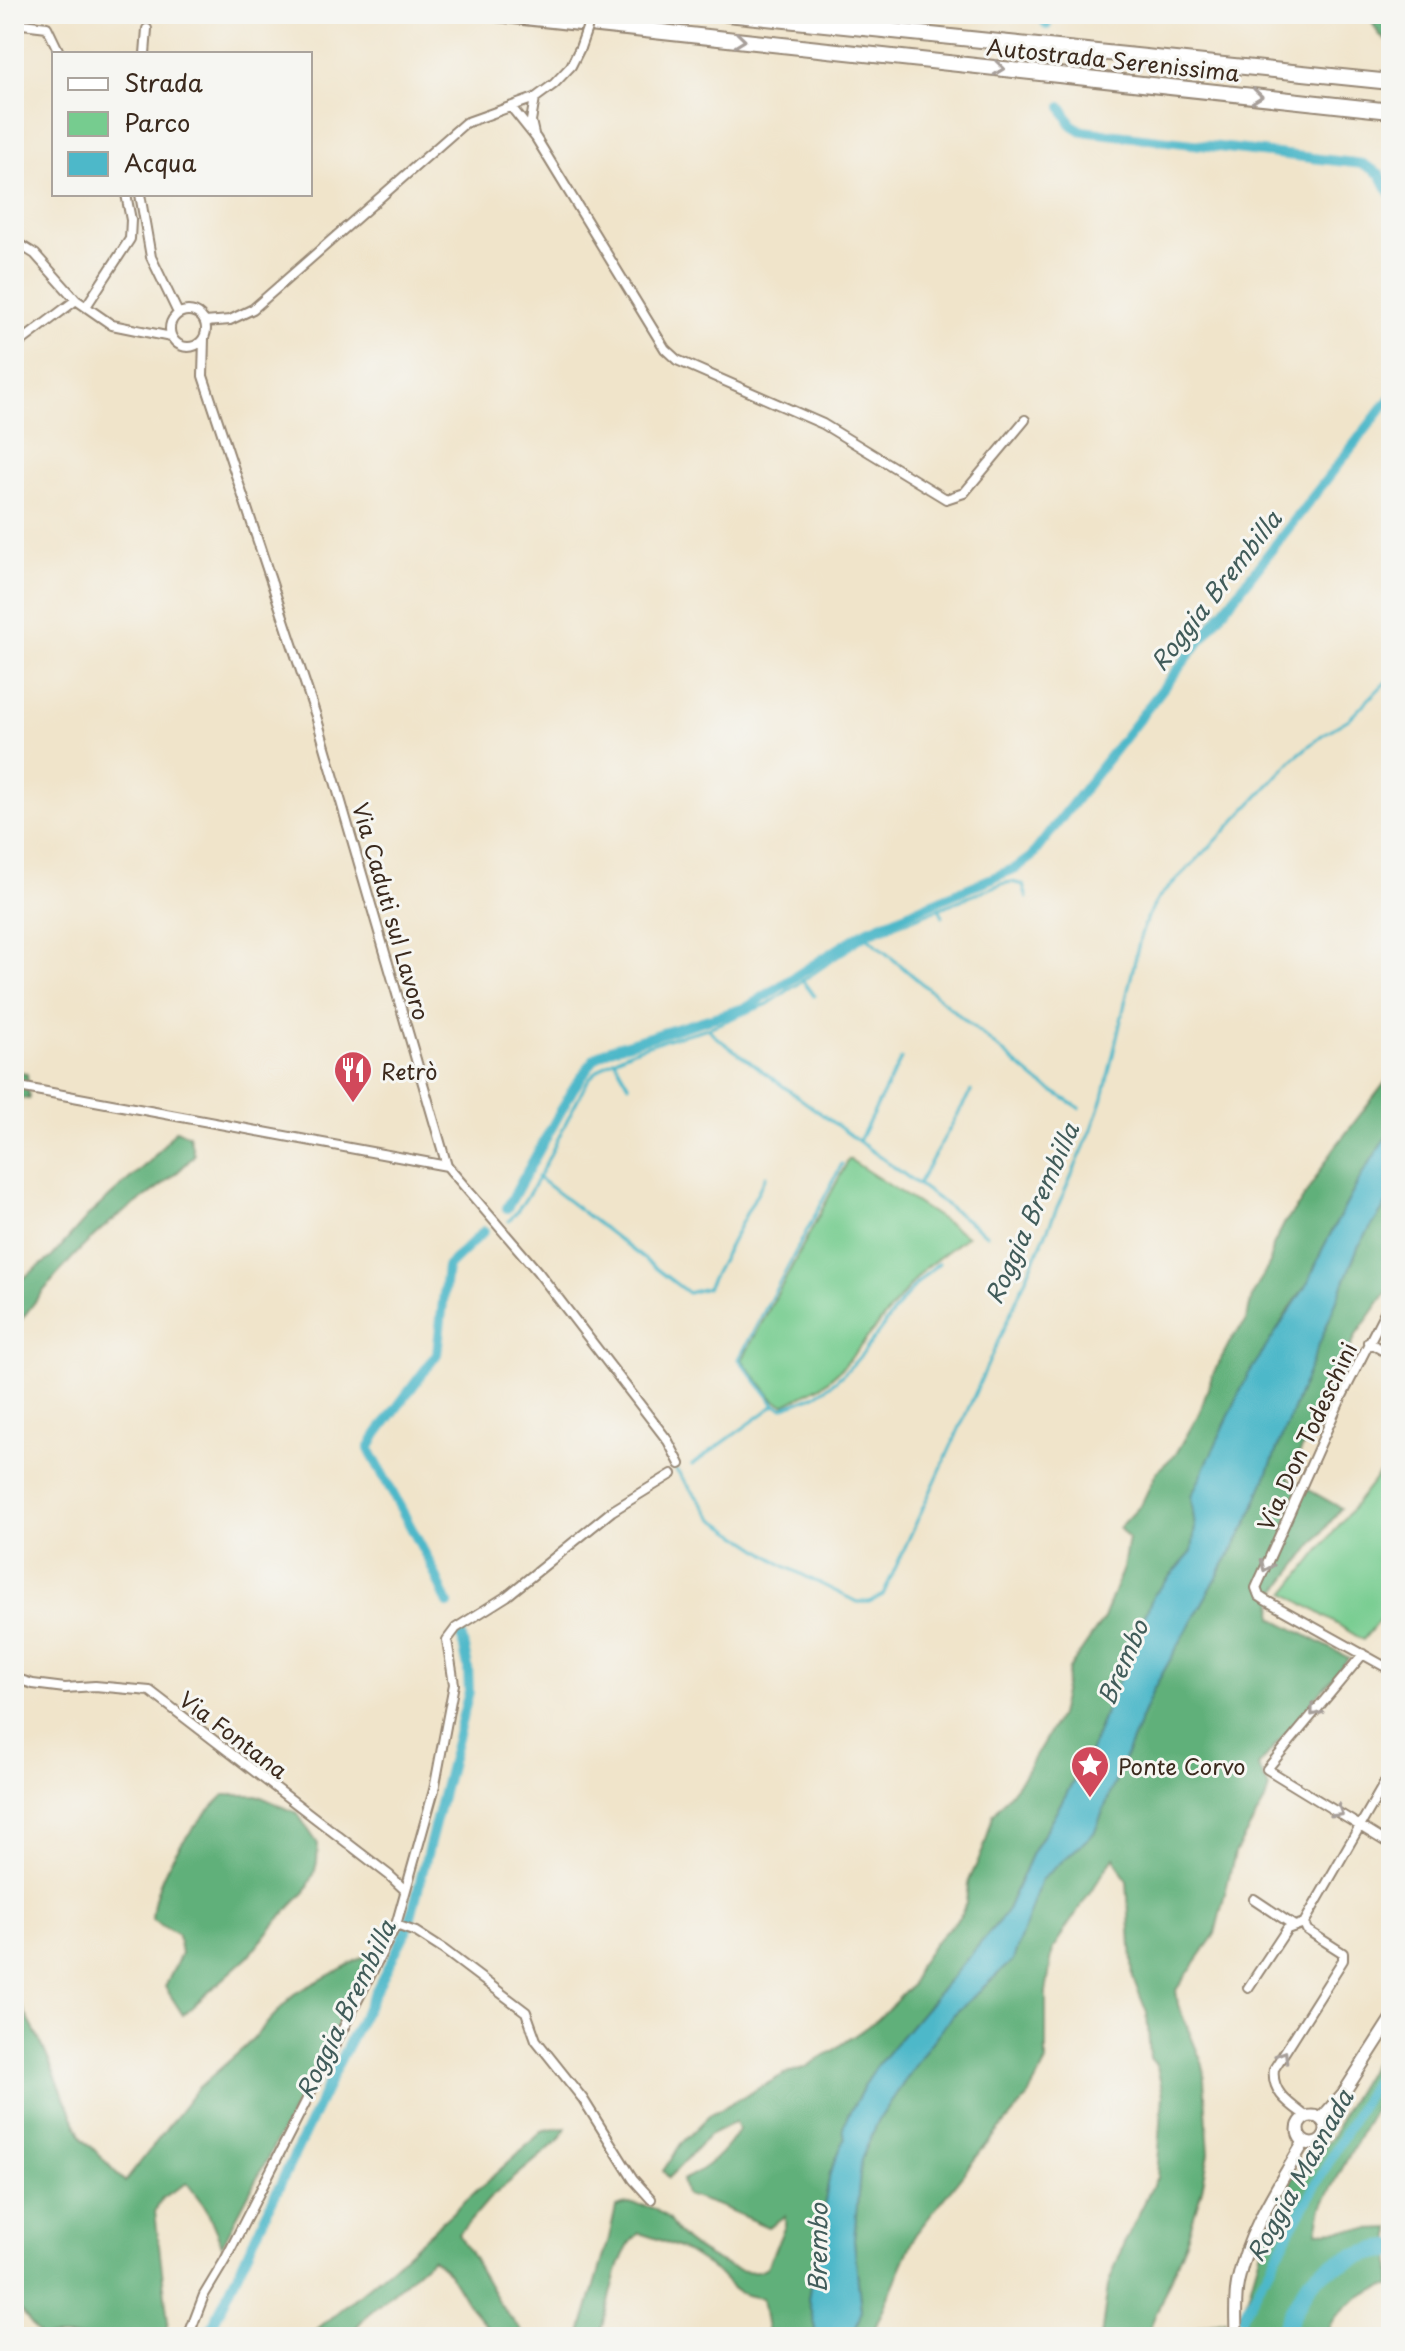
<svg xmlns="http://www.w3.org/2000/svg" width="1405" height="2351" font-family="'Playpen Sans',sans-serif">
<rect width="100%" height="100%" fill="#f6f6f2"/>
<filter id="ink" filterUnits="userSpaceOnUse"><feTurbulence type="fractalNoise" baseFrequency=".0125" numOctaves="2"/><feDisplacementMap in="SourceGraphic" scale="16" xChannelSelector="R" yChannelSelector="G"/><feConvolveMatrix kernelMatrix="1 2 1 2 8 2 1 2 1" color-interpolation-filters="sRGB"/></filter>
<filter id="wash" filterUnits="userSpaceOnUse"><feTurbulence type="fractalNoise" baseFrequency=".006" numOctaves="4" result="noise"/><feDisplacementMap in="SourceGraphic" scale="32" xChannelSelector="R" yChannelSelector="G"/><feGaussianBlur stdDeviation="1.8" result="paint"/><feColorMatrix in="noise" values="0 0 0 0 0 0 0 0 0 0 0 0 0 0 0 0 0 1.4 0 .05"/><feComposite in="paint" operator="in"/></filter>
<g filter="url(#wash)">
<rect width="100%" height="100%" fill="#f0e4ca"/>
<path fill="#76cc8f" stroke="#587b56" stroke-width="2" d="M849 1159 967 1236 924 1269 843 1367 823 1385 784 1405 775 1401 742 1360Z
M1391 1459V1606L1363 1640 1286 1593Z"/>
<path fill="#60b07a" stroke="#4e6d4c" stroke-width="2" d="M1369 14H1379L1382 21 1391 24V43C1379 39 1373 25 1369 14Z
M14 1069 27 1074 29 1099 14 1097Z
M1391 1075V1130L1363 1173 1322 1250 1309 1281 1286 1314 1191 1497 1195 1527 1192 1552 1153 1596 1087 1758 1031 1855 1005 1914 875 2068 848 2115 843 2128 845 2138 830 2173 808 2299 817 2337H768L762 2298C727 2294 734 2284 709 2266 688 2251 664 2240 639 2233 614 2255 611 2306 600 2337H580L609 2238 616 2207C633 2200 654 2206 668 2219 672 2223 674 2230 679 2234 692 2249 736 2275 756 2271 760 2271 763 2269 767 2267L785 2226V2216L768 2227 722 2207 686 2195 682 2180C705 2170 726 2152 738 2130L735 2122 709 2135 669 2178 663 2171 681 2144 711 2114 785 2074 804 2068 834 2050 878 2019 911 1986 918 1967 933 1945 961 1915 966 1903 968 1883 984 1848 993 1815 1023 1777 1059 1716 1069 1669 1104 1618 1123 1568 1128 1538 1119 1528 1141 1505 1157 1471 1176 1454 1200 1412 1212 1376 1232 1338 1246 1322 1252 1296 1270 1263 1273 1246 1285 1222 1299 1205 1333 1150Z
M176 1130 189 1135 194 1155C169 1185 133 1203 103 1228 73 1254 37 1297 14 1330V1285L52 1257 91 1213 152 1159Z
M1391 1197V1286L1357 1334 1288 1478 1341 1508 1274 1595 1273 1618 1349 1658 1258 1766 1269 1788 1265 1801 1235 1853 1215 1934 1176 1990 1178 2005 1203 2065 1209 2153 1202 2189 1187 2239 1146 2337H1101L1108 2286 1123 2246 1157 2177 1163 2095 1157 2066 1150 2058 1147 2013 1133 1978 1127 1882 1114 1857 1053 1948 1046 1993V2062L1027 2098 982 2150 915 2235 871 2337H853L861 2312 854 2240 861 2160 878 2121 927 2048 952 2016 1013 1960 1041 1880 1094 1833 1153 1690 1247 1524 1358 1247Z
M224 1795H257L297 1813 318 1844 317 1862 314 1874 305 1892 278 1920 249 1956 183 2015 165 1987 181 1954 178 1935 152 1920C154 1872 191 1827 224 1795Z
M370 1953 363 1976 222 2245 206 2208 187 2183 162 2198 155 2212 168 2321 165 2337H41L14 2302V1992L41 2043 82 2137 125 2182 198 2088 245 2047 294 1994Z
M1391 2032V2076L1322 2207 1317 2231 1391 2228V2286C1368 2287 1329 2312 1328 2337H1245L1246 2302 1266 2232 1293 2177 1334 2135 1341 2116Z
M566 2128 559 2140 489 2199 459 2234 499 2303 526 2337 495 2336 467 2303 449 2273 432 2258 366 2316 348 2337H319L317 2329 393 2266 544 2130Z
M1225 2320 1223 2337H1188L1196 2328Z"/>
<path fill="#4db8c9" stroke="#447174" stroke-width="2" d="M1391 1130V1197L1358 1247 1247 1524 1153 1690 1094 1833 1041 1880 1013 1960 952 2016 927 2048 878 2121 861 2160 854 2240 861 2312 853 2337H817L808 2299 830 2173 845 2138 843 2128 848 2115 875 2068 1005 1914 1031 1855 1087 1758 1153 1596 1192 1552 1195 1527 1191 1497 1248 1375 1309 1281 1322 1250 1363 1173Z"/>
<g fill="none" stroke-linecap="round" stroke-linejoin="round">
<path stroke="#4db8c9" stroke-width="3" d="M939 908 943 916
M867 937 1038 1082 1080 1108
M802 980 814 996
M614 1059 629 1085
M859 1141 901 1059
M537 1177 688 1293 707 1288 766 1176
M918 1184 971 1091
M509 1221C541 1185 563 1122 589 1079 619 1047 668 1040 708 1028
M987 1235 716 1037 708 1028 768 1004 867 937 1001 884 1012 882 1023 885 1027 898
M775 1405 782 1408C794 1403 806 1400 817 1394 869 1364 892 1299 939 1263
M692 1465 775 1405 739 1359 842 1164
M676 1470 714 1519 783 1565 857 1602H870L883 1595 965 1416 1092 1129 1103 1098 1141 934 1149 914 1159 897 1212 845 1293 759 1322 735 1349 719 1391 677"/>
<path stroke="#4db8c9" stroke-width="10" d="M1040 14 1047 25
M1062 107 1071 124 1082 131 1363 164 1380 174 1391 195
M507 1208 573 1089 595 1058 610 1049 748 1007 866 931 1016 868 1031 857 1391 397
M448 1604 430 1563 369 1449 377 1434 437 1354 447 1267 484 1231
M1242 2317 1391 2051
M207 2337 336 2068 408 1928 469 1692 468 1667 461 1633
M1222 2337 1223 2336"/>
<path stroke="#4db8c9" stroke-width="18" d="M1282 2337C1287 2323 1305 2286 1315 2277 1332 2263 1370 2250 1391 2249"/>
</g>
</g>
<g filter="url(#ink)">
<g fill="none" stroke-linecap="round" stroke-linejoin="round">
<g stroke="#968774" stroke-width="12">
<path id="street" d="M14 23 47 27 60 54
M145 54 147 29
M512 108 536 138 665 349 677 360 823 424 946 499 964 493 1025 420
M534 134 531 121 535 98
M140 194 151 257 178 313
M14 241 35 254 76 300
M87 305 130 239 131 220 126 194
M170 329a18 18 0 1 1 36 0a18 18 0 1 1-36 0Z
M205 322 230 320 253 309 465 123 535 98 554 84 571 66 580 48
M204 338 203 376 316 716 447 1166 538 1272 668 1441 680 1464
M14 347 76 300 112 325 171 337
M14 1086 447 1166
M1391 1300 1341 1398 1256 1588 1259 1596 1265 1600 1391 1670
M1368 1342 1391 1355
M1363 1654 1267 1769 1391 1845
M14 1678 33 1684 65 1688 95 1686 150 1691 389 1875 405 1890
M1254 1899 1293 1925
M1304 1923 1307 1930 1343 1953V1960L1274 2069C1271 2093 1290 2104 1307 2117
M396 1925 416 1932 444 1950 526 2012 536 2040 583 2099 633 2179 651 2199
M1248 1988 1287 1929 1304 1923 1391 1772
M188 2337 204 2295 225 2260 396 1925 434 1790 454 1684 447 1640 456 1628 507 1596 612 1511 672 1474"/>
</g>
<g stroke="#968774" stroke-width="15">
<path id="secondary" d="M1298 2130a14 14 0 1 1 28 0a14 14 0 1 1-28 0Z
M1321 2119 1343 2094 1391 2019
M1236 2337C1236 2319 1234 2299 1238 2281 1249 2229 1278 2187 1304 2142"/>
</g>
<g stroke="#968774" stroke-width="18">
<path id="highway" d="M496 14 1391 111
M727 14 1391 82"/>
</g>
<use href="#street" stroke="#fff" stroke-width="8"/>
<use href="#secondary" stroke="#fff" stroke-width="11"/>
<use href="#highway" stroke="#fff" stroke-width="14"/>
<g stroke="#968774" stroke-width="12" stroke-linecap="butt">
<path id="street-bridge" d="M580 48 592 14"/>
</g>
<use href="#street-bridge" stroke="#fff" stroke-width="8"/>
</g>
<defs><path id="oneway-chevron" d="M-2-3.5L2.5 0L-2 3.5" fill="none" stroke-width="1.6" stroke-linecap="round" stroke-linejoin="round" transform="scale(2)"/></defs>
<g stroke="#a79f9a">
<use href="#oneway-chevron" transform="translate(740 40) rotate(6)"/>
<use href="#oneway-chevron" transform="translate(999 68) rotate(6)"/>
<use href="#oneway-chevron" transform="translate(1257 96) rotate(6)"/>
<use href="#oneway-chevron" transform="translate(1266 1566) rotate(114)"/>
<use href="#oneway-chevron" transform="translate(1315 1711) rotate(130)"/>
<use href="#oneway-chevron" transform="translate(1338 1812) rotate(32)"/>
<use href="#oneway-chevron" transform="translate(1283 2056) rotate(-58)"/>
</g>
</g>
<defs>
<g id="restaurant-pin" transform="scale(2)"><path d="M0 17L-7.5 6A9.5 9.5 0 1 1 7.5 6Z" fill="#d1495b" stroke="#f6f6f2"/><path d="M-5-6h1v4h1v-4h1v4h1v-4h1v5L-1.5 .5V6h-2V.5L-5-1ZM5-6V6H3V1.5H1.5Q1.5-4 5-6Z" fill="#fff"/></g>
<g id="sight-pin" transform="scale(2)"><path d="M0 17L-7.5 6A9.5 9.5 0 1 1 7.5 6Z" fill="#d1495b" stroke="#f6f6f2"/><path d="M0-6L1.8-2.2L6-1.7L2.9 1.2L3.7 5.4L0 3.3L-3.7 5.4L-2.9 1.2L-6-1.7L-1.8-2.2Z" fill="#fff"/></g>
</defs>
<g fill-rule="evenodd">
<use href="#restaurant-pin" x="353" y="1070"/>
<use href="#sight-pin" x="1090" y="1765"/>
</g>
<g text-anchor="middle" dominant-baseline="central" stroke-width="6" stroke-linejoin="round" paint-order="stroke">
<g font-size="22" fill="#3b2a1e" stroke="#f6f6f2">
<text transform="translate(1113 59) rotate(6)">Autostrada Serenissima</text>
<text transform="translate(392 911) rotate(74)">Via Caduti sul Lavoro</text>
<text transform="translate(1306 1436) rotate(-65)">Via Don Todeschini</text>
<text transform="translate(234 1734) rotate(37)">Via Fontana</text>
</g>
<g font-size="22" fill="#3b2a1e" stroke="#f6f6f2" text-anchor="start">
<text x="381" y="1070">Retrò</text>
<text x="1118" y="1765">Ponte Corvo</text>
</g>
<g font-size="24" font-style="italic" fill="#415c5a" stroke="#f6f6f2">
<text transform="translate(1215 590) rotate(-52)">Roggia Brembilla</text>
<text transform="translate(1031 1213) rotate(-66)">Roggia Brembilla</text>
<text transform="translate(1122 1662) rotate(-66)">Brembo</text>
<text transform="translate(345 2009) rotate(-64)">Roggia Brembilla</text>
<text transform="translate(1299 2175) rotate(-61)">Roggia Masnada</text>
<text transform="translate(817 2248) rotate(-89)">Brembo</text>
</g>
</g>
<rect width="1405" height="2351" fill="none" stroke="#f6f6f2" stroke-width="48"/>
<rect x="52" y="52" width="260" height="144" fill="#f6f6f2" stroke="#aba49d" stroke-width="2"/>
<rect x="68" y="78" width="40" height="12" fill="#ffffff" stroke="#aba49d" stroke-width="2"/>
<text x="124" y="92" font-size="24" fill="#3b2a1e">Strada</text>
<rect x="68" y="112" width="40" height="24" fill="#76cc8f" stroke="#aba49d" stroke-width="2"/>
<text x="124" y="132" font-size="24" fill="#3b2a1e">Parco</text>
<rect x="68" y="152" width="40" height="24" fill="#4db8c9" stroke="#aba49d" stroke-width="2"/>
<text x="124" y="172" font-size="24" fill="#3b2a1e">Acqua</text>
</svg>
